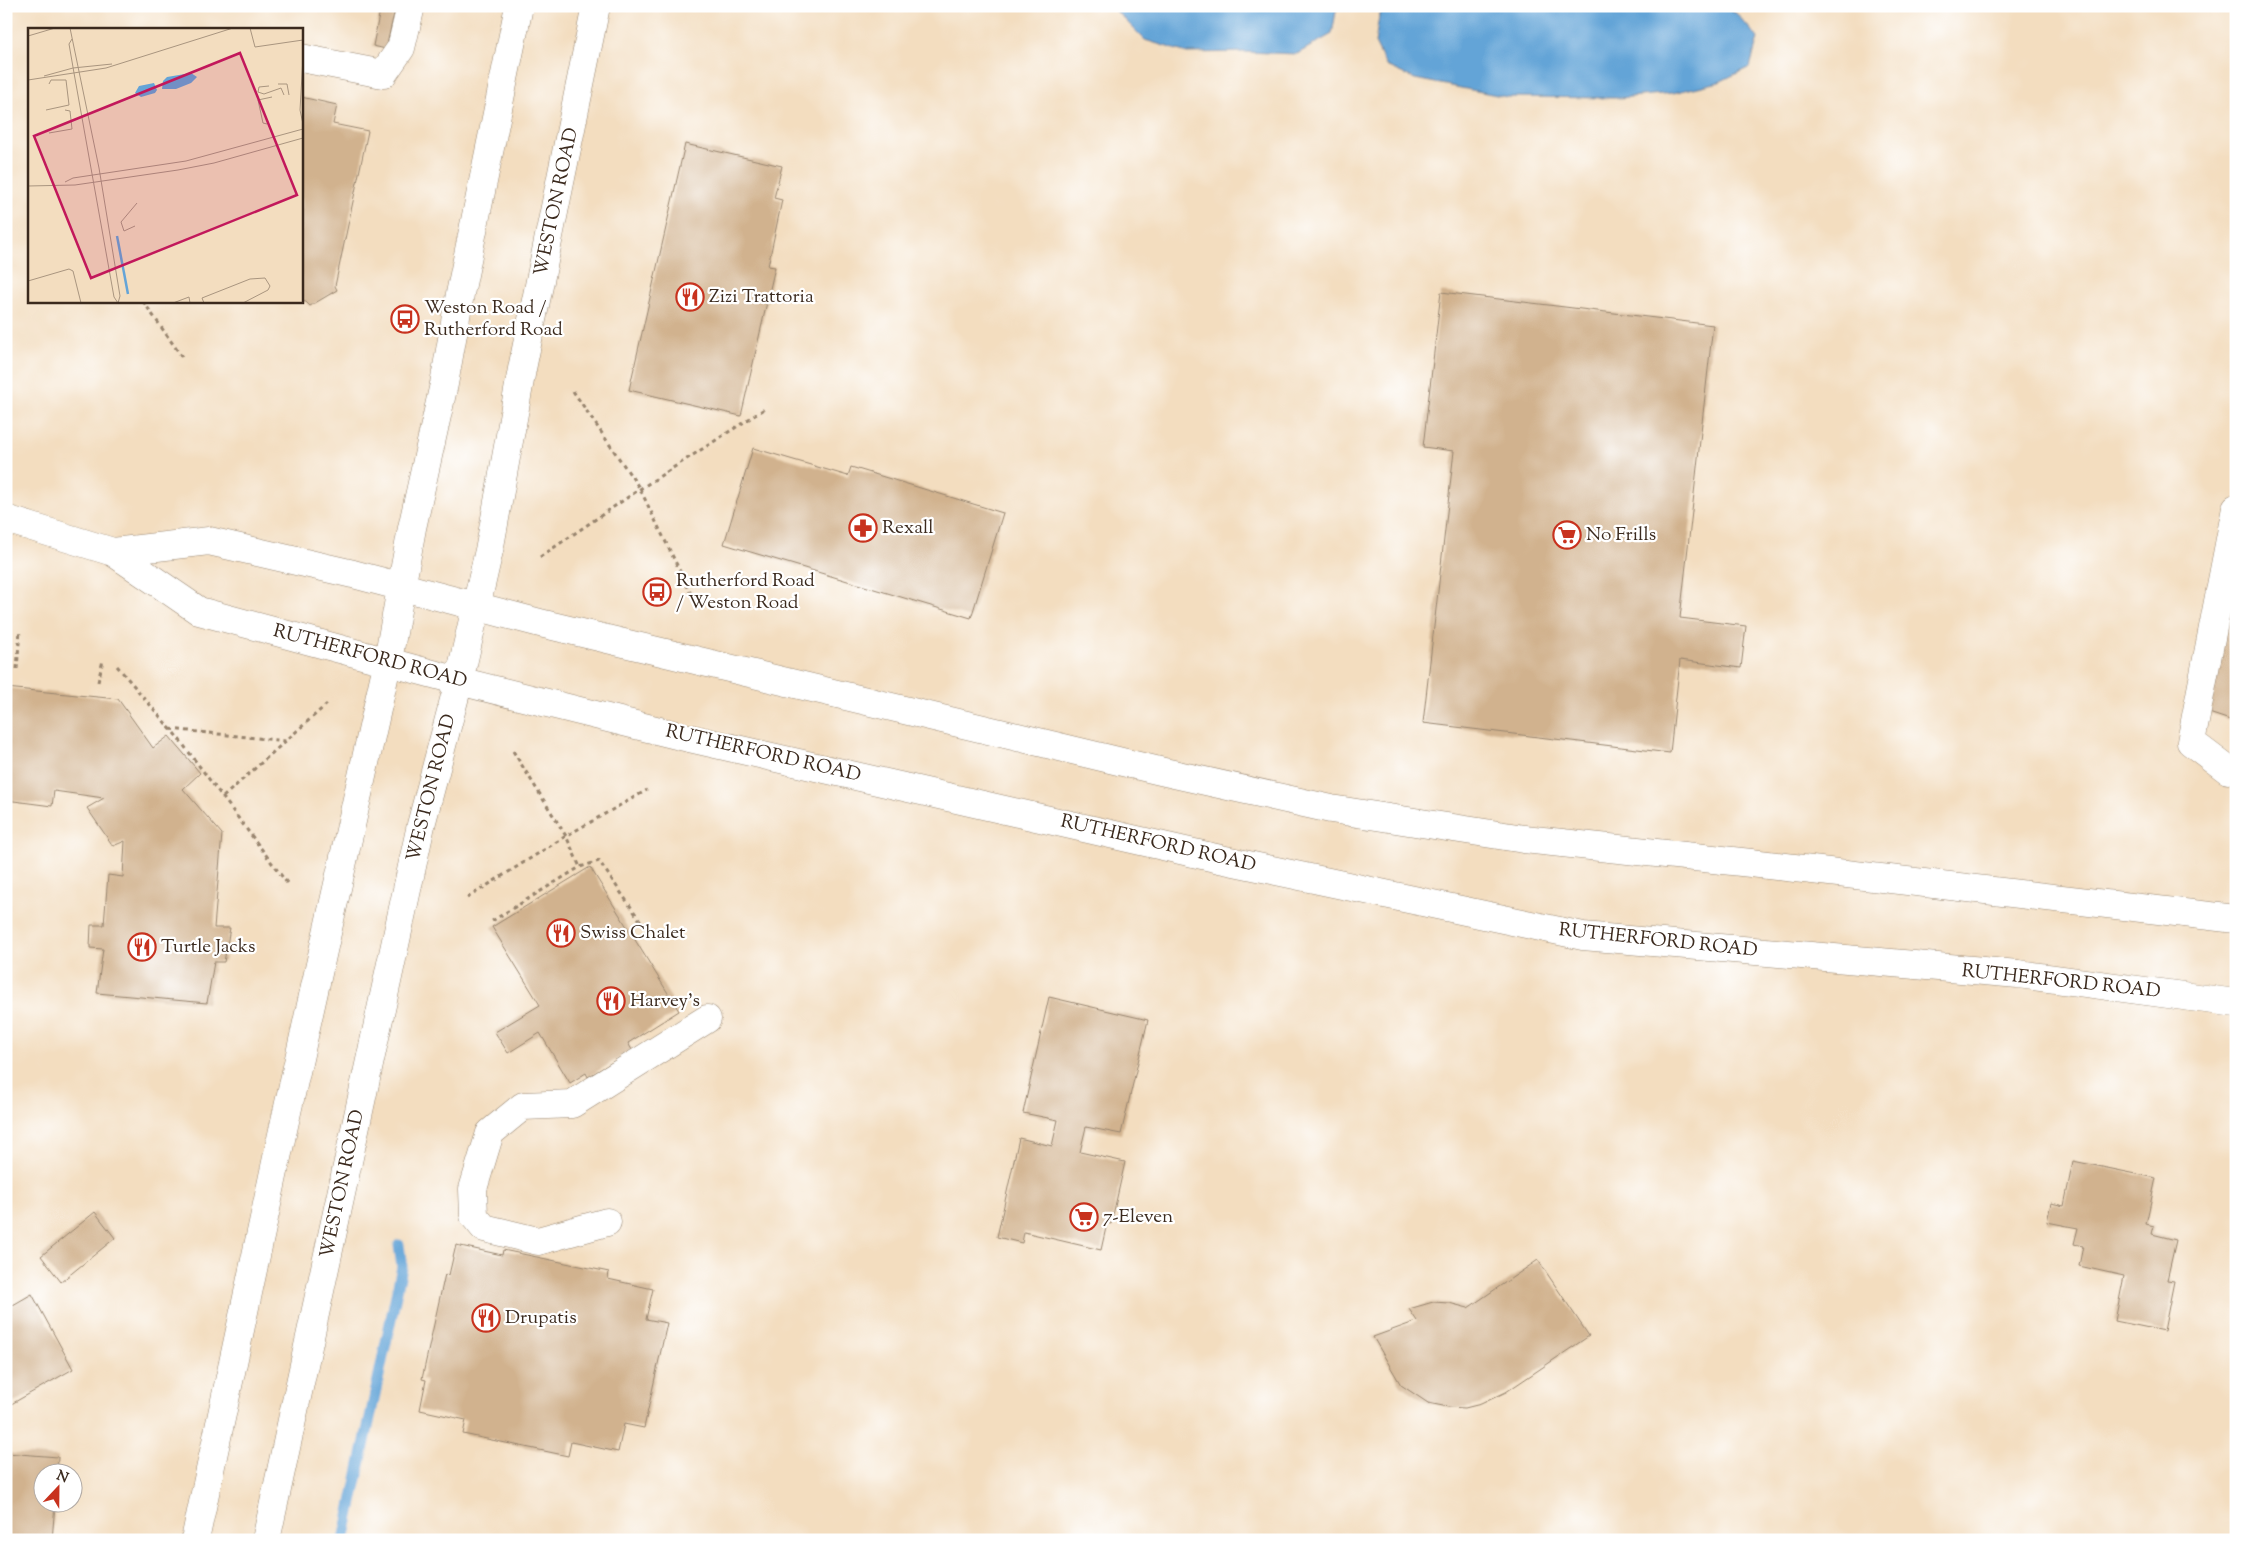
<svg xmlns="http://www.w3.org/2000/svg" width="2242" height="1546" font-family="'Sorts Mill Goudy',serif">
<rect width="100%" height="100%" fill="#fff"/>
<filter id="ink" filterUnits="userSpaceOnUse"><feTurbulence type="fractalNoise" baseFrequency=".02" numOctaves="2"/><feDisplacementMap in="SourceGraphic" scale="10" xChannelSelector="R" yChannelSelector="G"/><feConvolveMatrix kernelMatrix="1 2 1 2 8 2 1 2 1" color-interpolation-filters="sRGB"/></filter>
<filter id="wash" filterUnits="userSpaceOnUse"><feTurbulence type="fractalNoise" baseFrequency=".0096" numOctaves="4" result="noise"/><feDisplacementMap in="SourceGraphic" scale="20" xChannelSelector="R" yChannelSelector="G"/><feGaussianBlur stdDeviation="1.12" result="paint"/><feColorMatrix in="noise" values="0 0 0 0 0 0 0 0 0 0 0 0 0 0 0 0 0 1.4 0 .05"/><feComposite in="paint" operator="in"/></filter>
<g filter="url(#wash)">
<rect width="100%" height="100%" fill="#f3ddbf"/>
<path fill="#64a4d7" stroke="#50677a" d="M1115 6H1337L1332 34 1297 54 1246 52 1187 53 1145 40 1116 11Z
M1385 6H1724L1736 13 1758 38 1750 67 1719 82 1673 93 1619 98 1507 97 1415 79 1386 66 1375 43 1379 16Z"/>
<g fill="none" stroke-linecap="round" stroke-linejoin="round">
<path stroke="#64a4d7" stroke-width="11" d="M344 1540 402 1267 399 1245"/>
</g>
<g id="blocks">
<path fill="#d1b28e" d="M368 6H408L406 15 394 13 386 49 373 46 380 10Z
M301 97 337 105 333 124 368 131 335 286 337 290 310 306 306 302 301 301Z
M685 144 782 166 774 198 782 200 768 266 775 267 741 416 629 390Z
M1441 292 1713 325 1680 618 1746 626 1741 668 1680 660 1670 753 1423 723 1454 451 1423 447Z
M753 448 848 476 851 467 1003 513 971 618 724 544Z
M2236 547V722L2203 711Z
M6 688 118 699 153 748 169 736 200 773 183 789 222 834 214 928H230L224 962H214L207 1003 97 993 103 949 90 948 91 925H104L108 875 123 877 125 841 113 846 87 808 104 798 54 791 52 806 6 800Z
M590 867 679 1011 628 1043 632 1050 588 1077 586 1073 570 1083 540 1033 508 1053 495 1032 540 1005 492 927Z
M1049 997 1148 1020 1121 1134 1086 1127 1080 1152 1125 1162 1111 1224 1107 1223 1101 1250 1024 1232 1022 1243 997 1237 1019 1138 1052 1146 1058 1120 1023 1113Z
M2073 1161 2156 1178 2146 1224 2154 1226 2152 1234 2176 1240 2167 1280 2174 1281 2164 1331 2115 1321 2124 1276 2079 1266 2083 1246 2074 1244 2078 1228 2047 1222 2051 1203 2064 1206Z
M95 1212 115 1238 61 1282 41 1256Z
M456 1245 502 1255 503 1250 609 1272 608 1279 653 1289 646 1319 667 1323 644 1428 624 1424 618 1452 571 1442 568 1456 463 1434 466 1420 420 1410 426 1380 422 1379 445 1274 449 1275Z
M1538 1260 1589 1336 1506 1392 1481 1404 1465 1408 1448 1407 1428 1403 1401 1385 1373 1337 1417 1321 1409 1309 1433 1302 1449 1303 1468 1308Z
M32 1294 73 1369 6 1407V1309Z
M6 1453 58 1457 57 1474H42V1504H55L52 1540 6 1539Z"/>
</g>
</g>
<g filter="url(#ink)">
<use href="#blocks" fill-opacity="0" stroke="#97846e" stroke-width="1"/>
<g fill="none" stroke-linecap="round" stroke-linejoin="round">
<g stroke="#97846e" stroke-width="29">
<path id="minor" d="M301 58 383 74 401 48 411 6
M2228 770 2191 742 2236 508
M607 1222 538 1241 484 1228 474 1216 473 1189 490 1133 523 1106 572 1104 707 1019"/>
</g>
<g stroke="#97846e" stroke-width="29">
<path id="major" d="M6 519 113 552 199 611 459 681 680 736 1220 859 1583 936 2018 974 2236 1003
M113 552 209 541 353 574 540 623 1160 771 1331 809 1524 839 1751 863 2236 919
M195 1540 281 1139 388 660 412 528 444 384 460 294 519 6
M266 1540 421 825 459 681 490 546 522 369 596 6"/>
</g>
<path stroke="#97846e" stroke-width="3" stroke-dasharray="4 4" stroke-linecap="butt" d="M143 301 182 357
M573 391 640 489 691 594
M540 557 640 489 766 408
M117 666 179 739 287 883
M17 669 20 630
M98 682 103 660
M170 729 286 741
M513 751 566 836 580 867
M223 797 327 704
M467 898 566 836 647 790
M492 921 580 867 599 861 644 926"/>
<use href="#minor" stroke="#fff" stroke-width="28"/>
<use href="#major" stroke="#fff" stroke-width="28"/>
</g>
</g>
<defs>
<g id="restaurant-ring" transform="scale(1.4375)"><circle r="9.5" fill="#fff" stroke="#c8321e" stroke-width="1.5"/><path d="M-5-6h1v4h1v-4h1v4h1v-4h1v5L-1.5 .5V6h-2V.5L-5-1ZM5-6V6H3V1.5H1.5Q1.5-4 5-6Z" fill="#c8321e"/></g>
<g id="bus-ring" transform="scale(1.4375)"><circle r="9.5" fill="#fff" stroke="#c8321e" stroke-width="1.5"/><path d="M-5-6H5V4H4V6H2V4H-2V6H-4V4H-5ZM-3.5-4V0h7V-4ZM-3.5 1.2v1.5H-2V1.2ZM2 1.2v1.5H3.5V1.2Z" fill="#c8321e"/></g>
<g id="pharmacy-ring" transform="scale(1.4375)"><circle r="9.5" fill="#fff" stroke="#c8321e" stroke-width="1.5"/><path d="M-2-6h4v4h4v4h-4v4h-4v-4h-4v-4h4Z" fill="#c8321e"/></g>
<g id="supermarket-ring" transform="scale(1.4375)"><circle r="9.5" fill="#fff" stroke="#c8321e" stroke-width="1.5"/><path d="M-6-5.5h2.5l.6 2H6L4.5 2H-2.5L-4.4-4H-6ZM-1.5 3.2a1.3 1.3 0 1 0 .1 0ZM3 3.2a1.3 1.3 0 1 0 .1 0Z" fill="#c8321e"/></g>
</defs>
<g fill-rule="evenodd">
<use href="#restaurant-ring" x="690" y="297"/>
<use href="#bus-ring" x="405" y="319"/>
<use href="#pharmacy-ring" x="863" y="528"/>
<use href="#supermarket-ring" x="1567" y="535"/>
<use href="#bus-ring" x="657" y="592"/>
<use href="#restaurant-ring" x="561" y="933"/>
<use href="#restaurant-ring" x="142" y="947"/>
<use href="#restaurant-ring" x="611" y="1001"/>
<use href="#supermarket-ring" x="1084" y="1217"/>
<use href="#restaurant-ring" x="486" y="1318"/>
</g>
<g text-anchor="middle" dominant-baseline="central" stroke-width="4.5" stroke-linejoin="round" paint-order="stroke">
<g font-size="19" fill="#3b2a1e" stroke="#fff">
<text transform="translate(557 202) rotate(-78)">WESTON ROAD</text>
<text transform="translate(370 657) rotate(15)">RUTHERFORD ROAD</text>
<text transform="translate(763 754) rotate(13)">RUTHERFORD ROAD</text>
<text transform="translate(432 788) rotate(-76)">WESTON ROAD</text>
<text transform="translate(1158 844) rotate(13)">RUTHERFORD ROAD</text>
<text transform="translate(1658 941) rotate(6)">RUTHERFORD ROAD</text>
<text transform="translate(2061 982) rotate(6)">RUTHERFORD ROAD</text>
<text transform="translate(343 1184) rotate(-78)">WESTON ROAD</text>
</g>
<g font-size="19" fill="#3b2a1e" stroke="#fff" text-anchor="start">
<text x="709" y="297">Zizi Trattoria</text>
<text x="424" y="308">Weston Road /<tspan x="424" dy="22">Rutherford Road</tspan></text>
<text x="882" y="528">Rexall</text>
<text x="1586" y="535">No Frills</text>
<text x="676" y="581">Rutherford Road<tspan x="676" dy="22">/ Weston Road</tspan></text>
<text x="580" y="933">Swiss Chalet</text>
<text x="161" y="947">Turtle Jacks</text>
<text x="630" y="1001">Harvey's</text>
<text x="1103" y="1217">7-Eleven</text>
<text x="505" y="1318">Drupatis</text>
</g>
</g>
<g transform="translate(28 28)">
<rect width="275" height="275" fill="#f3ddbf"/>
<path d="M163 45 169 49 163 55 148 61H134L135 53 139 49ZM126 55 129 62 127 65 113 69 107 65 111 58Z" fill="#64a4d7"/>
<path fill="none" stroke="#64a4d7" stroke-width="2.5" d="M89 208 100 266"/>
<path fill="none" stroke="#a9957f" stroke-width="1" d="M42 0 71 140 92 268 90 275M222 0 227 19 275 12M0 8 27 0M44 11 41 16 46 45 86 269 90 275M275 29 272 82 275 96M16 48 45 40 84 36M0 52 78 40 205 0M250 56H259L261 67M241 58 231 59 230 64 236 66 253 60 256 67M18 82 41 77 38 52H23L21 56M239 96 235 95 230 72 244 69M21 105 44 101 42 83 37 82M37 154 45 150 158 133 275 101M0 158 47 157 150 142 186 135 275 110M107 198 96 203 93 194 109 175M0 253 41 241 45 243 53 275M145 275 161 269 162 275M176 275 174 270 222 251 237 250 242 258 240 262 215 275"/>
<path fill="#c2185b" fill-opacity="0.15" stroke="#c2185b" stroke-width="2.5" d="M212 25 269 167 63 250 6 108Z"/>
<rect width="275" height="275" fill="none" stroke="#3b2a1e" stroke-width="2.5"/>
</g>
<rect width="2242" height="1546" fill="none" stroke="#fff" stroke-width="25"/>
<g transform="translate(58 1488) rotate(22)"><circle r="24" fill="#ffffff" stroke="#b1aaa5"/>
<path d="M0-4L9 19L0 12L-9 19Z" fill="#c8321e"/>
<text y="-8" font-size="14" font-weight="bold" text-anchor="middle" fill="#3b2a1e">N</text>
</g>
</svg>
